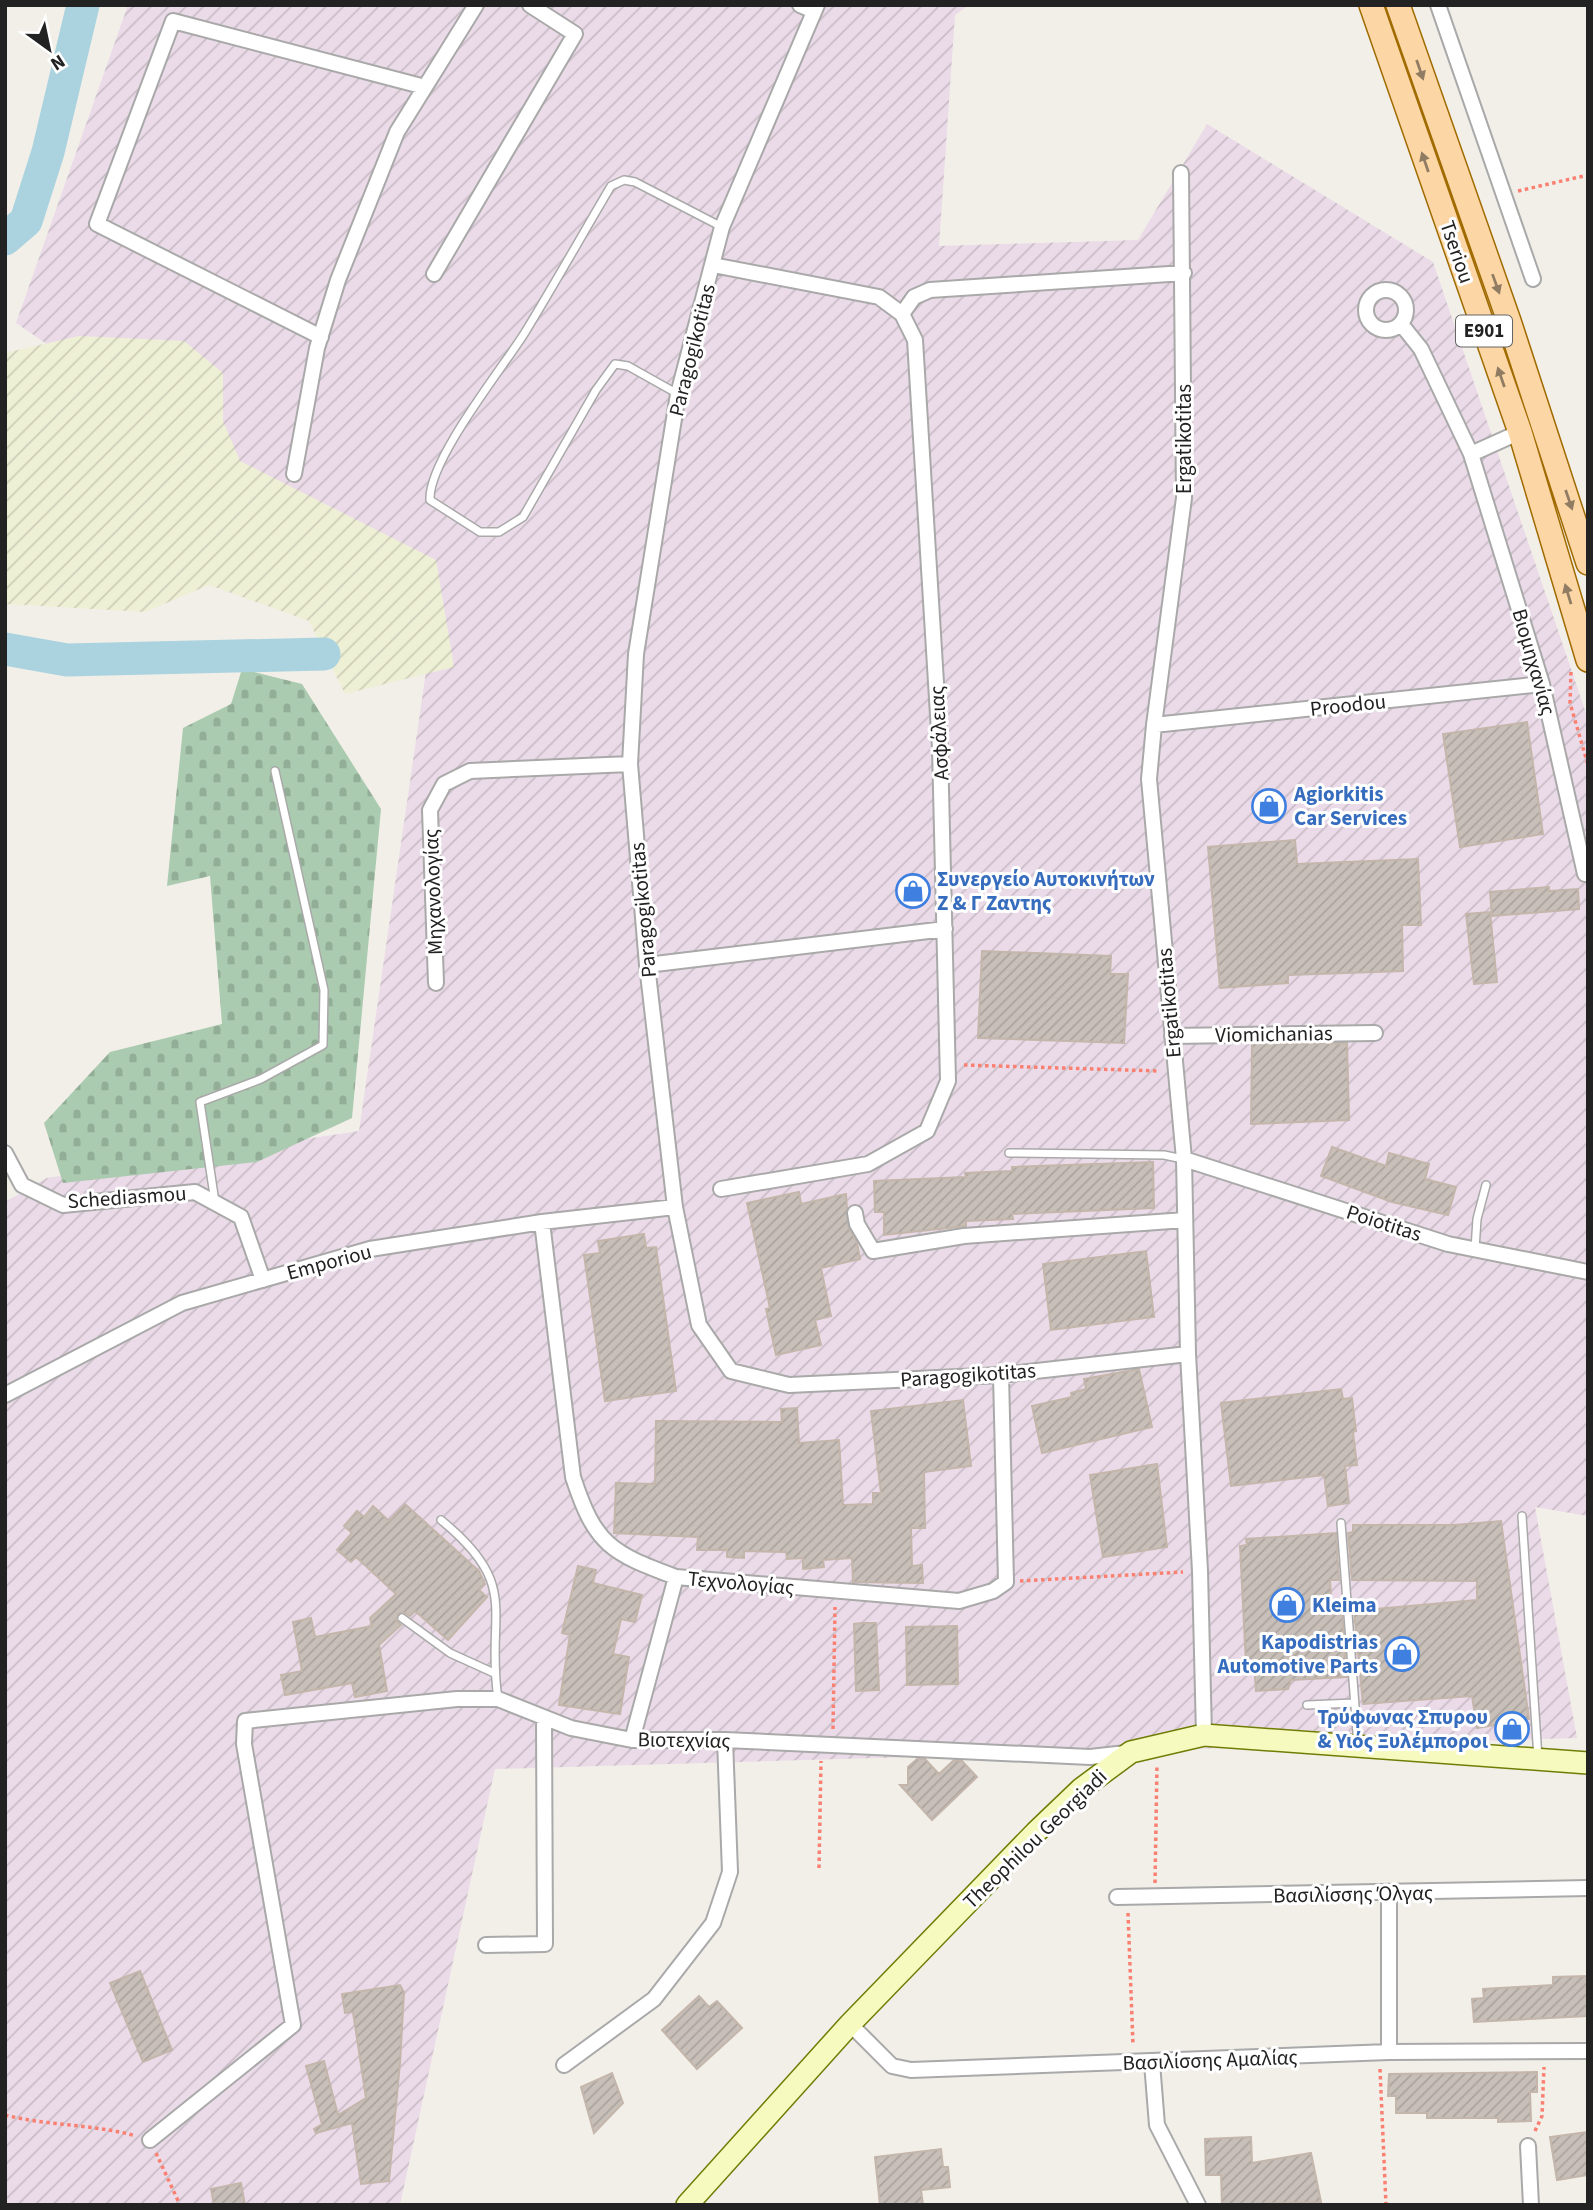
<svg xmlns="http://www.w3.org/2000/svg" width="1593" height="2210" font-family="'Source Sans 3',sans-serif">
<defs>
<pattern id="industrial-furrows" width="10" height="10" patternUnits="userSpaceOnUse" patternTransform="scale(1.75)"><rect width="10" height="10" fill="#ebdbe8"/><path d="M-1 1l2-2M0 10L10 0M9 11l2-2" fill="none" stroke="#c9bcc7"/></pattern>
<pattern id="farmland-furrows" width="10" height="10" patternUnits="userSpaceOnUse" patternTransform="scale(1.75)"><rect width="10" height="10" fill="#eef0d5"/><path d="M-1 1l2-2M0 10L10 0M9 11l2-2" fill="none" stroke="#ccceb7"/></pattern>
<pattern id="cemetery-stones" width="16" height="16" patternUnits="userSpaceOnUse" patternTransform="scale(1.75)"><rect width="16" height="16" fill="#aacbaf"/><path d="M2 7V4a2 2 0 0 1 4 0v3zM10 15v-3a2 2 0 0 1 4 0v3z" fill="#92ae96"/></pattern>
<pattern id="building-hatch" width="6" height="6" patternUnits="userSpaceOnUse" patternTransform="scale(1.75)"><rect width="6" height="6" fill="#c7bfb8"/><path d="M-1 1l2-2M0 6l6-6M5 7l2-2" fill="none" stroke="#aba49e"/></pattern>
</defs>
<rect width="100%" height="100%" fill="#f2efe9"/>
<path fill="url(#industrial-furrows)" d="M128 5H969L955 15 939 246 1138 240 1207 124 1433 262 1588 719V1516L1535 1507 1577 1738 495 1769 400 2205H5V1202L47 1178 359 1131 435 610 16 323Z"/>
<path fill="url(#farmland-furrows)" d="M79 336 184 341 223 373V421L240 461 436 560 454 667 345 694 309 621 209 585 145 612 5 604V353Z"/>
<path fill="url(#cemetery-stones)" d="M242 669 302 684 381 809 352 1118 257 1162 63 1183 44 1123 110 1052 222 1024 210 876 167 886 183 728 231 704Z"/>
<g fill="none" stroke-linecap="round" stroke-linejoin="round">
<path stroke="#aad3df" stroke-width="33" d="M5 239 26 221 48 152 83 5
M5 649 67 660 324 654"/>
</g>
<path fill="url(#building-hatch)" stroke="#c4b6ab" stroke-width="2" d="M1527 722 1543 834 1460 847 1443 734Z
M1295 840 1297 864 1418 859 1421 925H1402L1403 971 1288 975V983L1220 988 1208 847Z
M1549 887V891L1578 889 1579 909 1492 916 1490 892Z
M1490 912 1497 982 1474 984 1466 914Z
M982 951 1111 956 1110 974H1128L1124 1043 978 1038Z
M1347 1043 1349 1120 1251 1124 1252 1044Z
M1332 1147 1386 1166 1389 1153 1429 1164 1425 1179 1456 1187 1448 1215 1392 1202 1321 1176Z
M1153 1162 1154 1208 1012 1214 1013 1219 966 1221V1226L884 1235V1212H875L874 1181 966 1177 965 1173 1012 1171V1167Z
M799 1192 801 1204 846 1194 848 1226 857 1242 860 1259 821 1268 831 1316 815 1320 821 1345 776 1355 766 1309 770 1308 747 1203Z
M644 1234 646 1248 656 1247 676 1391 605 1401 584 1255 600 1253 598 1241Z
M1146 1251 1154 1317 1051 1330 1043 1264Z
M1139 1369 1152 1427 1042 1453 1032 1406 1072 1397 1071 1393 1086 1389 1084 1379Z
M1341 1389 1343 1399 1352 1398 1356 1431 1353 1432 1357 1465 1345 1466 1349 1503 1328 1506 1324 1475 1231 1486 1221 1403Z
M963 1400 971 1466 924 1472 925 1528H911L912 1566 922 1565 923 1583 853 1582 852 1558 823 1560 824 1567 803 1569V1558L787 1559 786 1552 744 1551V1558L727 1557V1550H697L698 1537 614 1533 616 1483 655 1484 656 1421 782 1422 781 1409 797 1408 799 1443 839 1440 843 1505 873 1504V1493H881L871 1411Z
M1157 1464 1167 1547 1103 1557 1090 1475Z
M405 1504 479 1571 485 1584 479 1590 487 1597 448 1640 415 1611 410 1616 403 1612 398 1614 396 1620 401 1625 379 1645 387 1691 355 1697 352 1683 285 1695 281 1675 302 1671 293 1622 311 1618 315 1637 372 1626 370 1618 396 1594 356 1557 351 1562 337 1550 352 1533 344 1526 357 1511 364 1517 373 1506 389 1521Z
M1501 1521 1529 1719 1477 1728 1472 1696 1363 1704 1354 1611 1477 1600V1581L1352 1580 1348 1533 1353 1532V1525H1454Z
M1336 1533 1339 1580H1330L1332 1613 1342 1612 1347 1677 1291 1680 1288 1689 1256 1691 1254 1664H1246L1240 1546 1247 1545 1246 1539Z
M578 1566 596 1570 593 1583 642 1595 635 1622 621 1619 613 1654 629 1657 620 1714 559 1705 570 1635 562 1633Z
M862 1623H876L879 1690 856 1691 854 1624Z
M957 1626 958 1684 907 1685 906 1627Z
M917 1759H925L939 1774 954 1760 962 1761 977 1777 932 1820 900 1785H908V1767Z
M140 1971 172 2050 143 2062 110 1983Z
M1588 1976V2016L1474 2022 1472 1999 1484 1998 1483 1989 1553 1985V1977Z
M400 1985 404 1992 400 2063 389 2181 361 2184 352 2123 316 2133 314 2129 322 2124 306 2066 324 2061 338 2115 366 2098 353 2012 345 2013 342 1994Z
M699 1996 709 2007 717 2001 742 2028 697 2069 662 2030Z
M1537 2072V2092H1530L1531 2121 1498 2122V2118H1427V2113H1396V2096H1388L1389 2074Z
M612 2073 623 2103 594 2133 581 2087Z
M1588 2132V2175L1557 2180 1550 2137Z
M1251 2137 1252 2163 1311 2153 1321 2202 1222 2205 1221 2175H1206L1205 2139Z
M941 2149 943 2167H948L950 2187 921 2190 923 2205H880L875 2157Z
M241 2183 245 2205H214L211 2189Z"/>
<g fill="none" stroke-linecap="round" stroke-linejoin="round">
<g stroke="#a9a9a9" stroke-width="10">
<path id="lane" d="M678 394 628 366 615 364 596 390 523 517 499 532H480L430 500C428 461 501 370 524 334 554 285 582 235 611 186L624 180 635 182 722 227
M1009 1153 1164 1155 1183 1159
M215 1202 200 1102 261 1079 323 1045 324 990 275 771
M1475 1249 1477 1219 1486 1185
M1522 1516 1538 1758
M441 1520C523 1587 485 1612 498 1699
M1341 1523 1358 1745
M402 1618 450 1653 494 1673
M1307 1705 1354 1703"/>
</g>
<g stroke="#a9a9a9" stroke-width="18">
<path id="street" d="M800 5 814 11
M817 5 722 227 678 394 636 654 630 764 647 965 675 1207 699 1325 731 1371 789 1385 1001 1375 1188 1354
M1438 5 1533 279
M1181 173 1184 498 1154 725 1149 779 1184 1159 1188 1354 1200 1571 1204 1735
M713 265 879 297 902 314 915 340 940 748 948 1081 927 1131 868 1164 721 1189
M434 274 575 34 530 5
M1366 310a20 20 0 1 1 40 0a20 20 0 1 1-40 0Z
M902 314 914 297 930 290 1184 273
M1401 324 1421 349 1471 454 1542 684 1585 874
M321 337 97 224 173 21 425 87
M1471 454 1520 432
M294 474 317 348 338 280 397 132 476 5
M1154 725 1542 684
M647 965 945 929
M436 983 430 810 444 784 470 771 630 764
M1172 1036 1375 1033
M5 1153 22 1185 63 1205 195 1192 241 1217 263 1280
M1184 1159 1448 1244 1588 1272
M855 1213 857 1224 873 1251 964 1236 1185 1220
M542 1222 573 1477C595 1545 611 1553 676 1577L959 1601 993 1591 1006 1582 1001 1375
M5 1395 182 1303 370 1249 542 1222 675 1207
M632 1740 676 1577
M1389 1894V2052
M1117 1897 1588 1888
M486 1945 545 1944 544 1718
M850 2024 892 2066 911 2070 1389 2052 1588 2051
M1152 2063 1157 2125 1198 2205
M564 2065 654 1999 713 1923 730 1872 725 1740
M150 2140 293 2025 244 1744 245 1721 457 1699H498L571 1728 632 1740H725L1090 1757 1126 1753
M1528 2146 1531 2205"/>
</g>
<g stroke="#707d05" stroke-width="24">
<path id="secondary" d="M687 2205 850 2024 1036 1832 1081 1789 1131 1752 1204 1735 1588 1763"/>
</g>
<g stroke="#a06b00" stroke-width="26">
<path id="primary" d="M1371 5 1520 432 1588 660
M1398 5 1509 321 1588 563"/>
</g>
<path stroke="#fa8072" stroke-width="3.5" stroke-dasharray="3.5 3.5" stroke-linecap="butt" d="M1518 191 1588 175
M1571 672 1570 703 1588 765
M964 1065 1160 1071
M1020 1581 1183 1572
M833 1729 835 1607
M819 1868 821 1761
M1155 1883 1157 1764
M1128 1913 1133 2045
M1380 2069 1386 2205
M5 2115C48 2126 94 2124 136 2136
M1535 2131 1542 2116 1544 2067
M156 2153 180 2205"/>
<use href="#lane" stroke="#fff" stroke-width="7"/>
<use href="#street" stroke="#fff" stroke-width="14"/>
<use href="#secondary" stroke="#f7fabf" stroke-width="21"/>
<use href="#primary" stroke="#fcd6a4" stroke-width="23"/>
</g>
<defs><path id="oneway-solid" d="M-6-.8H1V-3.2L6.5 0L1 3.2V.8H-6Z" transform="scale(1.75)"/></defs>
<g fill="#8f7c63">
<use href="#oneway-solid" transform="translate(1420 70) rotate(71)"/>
<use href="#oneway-solid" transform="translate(1425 162) rotate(-109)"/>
<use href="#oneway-solid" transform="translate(1496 284) rotate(70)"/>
<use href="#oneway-solid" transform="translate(1501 377) rotate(-109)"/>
<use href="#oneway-solid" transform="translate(1569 500) rotate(71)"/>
<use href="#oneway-solid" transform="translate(1568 594) rotate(-107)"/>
</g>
<defs>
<g id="shop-ring" transform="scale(1.75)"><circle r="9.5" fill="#fff" stroke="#3f7fe0" stroke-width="1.5"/><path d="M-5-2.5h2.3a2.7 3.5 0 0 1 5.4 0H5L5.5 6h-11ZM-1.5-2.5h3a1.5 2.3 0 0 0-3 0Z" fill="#3f7fe0"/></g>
</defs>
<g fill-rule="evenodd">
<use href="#shop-ring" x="1269" y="806"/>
<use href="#shop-ring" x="913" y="891"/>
<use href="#shop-ring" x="1287" y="1605"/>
<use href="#shop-ring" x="1402" y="1654"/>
<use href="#shop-ring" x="1512" y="1729"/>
</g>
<g text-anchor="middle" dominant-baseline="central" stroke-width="6" stroke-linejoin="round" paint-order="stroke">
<rect fill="#fff" stroke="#646464" stroke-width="2" x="1456" y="315.5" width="56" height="31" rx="5"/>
<g font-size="19" font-weight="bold" fill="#222">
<text x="1484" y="331">E901</text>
</g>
<g font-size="21" fill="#222" stroke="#fff">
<text transform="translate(1457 252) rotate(71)">Tseriou</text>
<text transform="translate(692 350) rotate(-76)">Paragogikotitas</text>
<text transform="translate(1184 439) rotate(-90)">Ergatikotitas</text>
<text transform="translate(1534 662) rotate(74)">Βιομηχανίας</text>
<text transform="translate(1348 705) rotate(-6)">Proodou</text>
<text transform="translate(939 733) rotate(-93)">Ασφάλειας</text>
<text transform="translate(433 892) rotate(-92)">Μηχανολογίας</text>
<text transform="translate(643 910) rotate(-95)">Paragogikotitas</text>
<text transform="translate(1169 1003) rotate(-95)">Ergatikotitas</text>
<text transform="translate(1274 1034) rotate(-1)">Viomichanias</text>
<text transform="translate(127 1197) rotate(-4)">Schediasmou</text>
<text transform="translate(1384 1223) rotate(18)">Poiotitas</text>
<text transform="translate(329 1262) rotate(-15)">Emporiou</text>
<text transform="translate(968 1375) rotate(-4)">Paragogikotitas</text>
<text transform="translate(741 1583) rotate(5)">Τεχνολογίας</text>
<text transform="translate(684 1740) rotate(1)">Βιοτεχνίας</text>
<text transform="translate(1035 1839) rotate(-44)">Theophilou Georgiadi</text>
<text transform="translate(1353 1894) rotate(-1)">Βασιλίσσης Όλγας</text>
<text transform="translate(1210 2060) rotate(-2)">Βασιλίσσης Αμαλίας</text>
</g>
<g font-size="21" font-weight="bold" fill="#366cbe" stroke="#fff" text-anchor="start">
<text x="1294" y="794">Agiorkitis<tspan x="1294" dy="24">Car Services</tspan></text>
<text x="937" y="879">Συνεργείο Αυτοκινήτων<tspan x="937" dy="24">Ζ &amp; Γ Ζαντης</tspan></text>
<text x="1312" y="1605">Kleima</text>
<text x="1378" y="1642" text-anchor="end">Kapodistrias<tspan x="1378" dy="24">Automotive Parts</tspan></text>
<text x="1488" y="1717" text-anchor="end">Τρύφωνας Σπυρου<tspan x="1488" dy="24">&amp; Υιός Ξυλέμποροι</tspan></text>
</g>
</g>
<rect width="1593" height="2210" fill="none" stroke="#222222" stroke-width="14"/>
<g transform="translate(49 49) rotate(147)" stroke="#ffffff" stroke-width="5" paint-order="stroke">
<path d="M0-5L12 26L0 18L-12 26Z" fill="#222222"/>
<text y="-10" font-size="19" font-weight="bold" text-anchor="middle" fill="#222222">N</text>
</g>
</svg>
